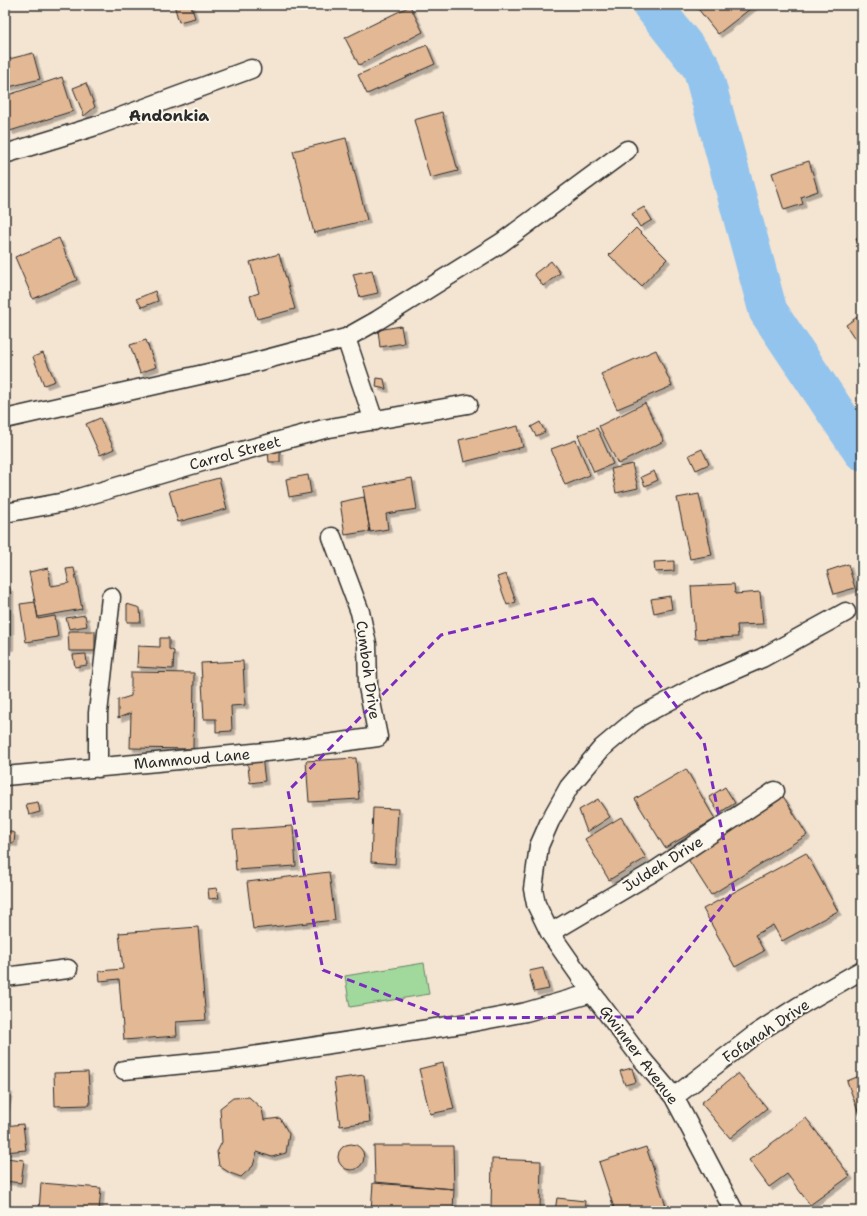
<svg xmlns="http://www.w3.org/2000/svg" width="867" height="1216" font-family="'Shantell Sans',sans-serif">
<defs>
<filter id="shadow"><feDropShadow dx="3.5" dy="3.5" stdDeviation="0" flood-color="#0004"/></filter>
</defs>
<rect width="100%" height="100%" fill="#f4e4d2"/>
<filter id="ink" filterUnits="userSpaceOnUse"><feTurbulence type="fractalNoise" baseFrequency=".025" numOctaves="2"/><feDisplacementMap in="SourceGraphic" scale="8" xChannelSelector="R" yChannelSelector="G"/><feConvolveMatrix kernelMatrix="1 2 1 2 8 2 1 2 1" color-interpolation-filters="sRGB"/></filter>
<g filter="url(#ink)">
<path fill="#a1d99d" stroke="#668264" d="M424 963 429 994 350 1007 345 976Z"/>
<g fill="none" stroke-linecap="round" stroke-linejoin="round">
<path stroke="#92c4ee" stroke-width="39" d="M652 5 702 68 768 311 862 451"/>
</g>
<path fill="#e3b894" stroke="#2b2b2b" filter="url(#shadow)" d="M174 5H191L195 18 179 22Z
M695 5H755L718 34Z
M410 6 423 32 359 65 345 38Z
M427 45 435 64 367 94 358 75Z
M33 53 40 79 5 88V60Z
M62 77 73 111 10 131 5 116V96Z
M86 83 95 107 84 116 73 88Z
M442 112 458 171 430 178 414 120Z
M346 138 367 220 314 233 293 151Z
M809 161 818 191 801 197 803 204 784 210 772 173Z
M644 207 652 220 640 227 632 214Z
M636 228 667 259 641 286 609 255Z
M862 237V252L856 239Z
M59 238 77 280 33 299 15 257Z
M279 254 295 309 257 319 250 296 259 293 250 262Z
M551 261 560 273 543 286 534 274Z
M372 270 378 293 360 297 353 274Z
M155 291 158 301 142 307 136 299Z
M857 317 862 324V334L855 339 846 325Z
M401 326 404 343 380 347 378 330Z
M146 340 156 367 140 373 130 345Z
M656 350 672 386 617 409 601 374Z
M43 353 55 381 44 385 33 357Z
M377 378 384 379 386 389 376 387Z
M645 403 664 441 618 464 599 426Z
M100 418 114 449 100 455 86 424Z
M540 422 545 432 536 436 531 427Z
M518 426 523 447 464 462 459 440Z
M597 428 613 464 594 472 578 435Z
M576 440 590 475 565 485 551 449Z
M702 449 709 464 696 470 689 455Z
M268 451H280V462H269Z
M632 464 638 488 616 493 611 469Z
M654 471 658 480 645 486 641 477Z
M308 475 311 493 289 497 286 479Z
M219 478 227 509 178 522 169 491Z
M412 478 417 509 386 514 388 529 370 532 363 487Z
M699 494 712 555 690 559 677 498Z
M364 497 370 531 345 535 340 502Z
M674 561V571L655 572 654 562Z
M848 564 855 588 834 594 827 571Z
M48 568 51 586 69 583 66 569 74 568 82 609 38 617 29 572Z
M506 574 516 602 507 605 497 577Z
M734 584 735 594 760 592 763 624 737 625 738 637 695 639 691 586Z
M5 588H10V647H5Z
M670 596 672 609 654 613 651 599Z
M35 602 38 619 55 616 58 637 26 642 20 604Z
M127 604 140 608 141 622H127Z
M85 615 87 626 69 629 66 618Z
M68 631H95V651H69Z
M160 638H169V649L174 651 173 669 137 667 138 646 160 647Z
M86 654 87 665 75 667 73 655Z
M243 661 245 705 231 706 232 731 216 732V719H204L201 663Z
M131 672 194 673 193 749 130 748 131 713 118 718V700L131 696Z
M262 757 265 781 250 783 247 759Z
M356 758 359 799 309 802 306 761Z
M686 769 715 819 665 848 635 799Z
M725 787 735 803 719 813 709 797Z
M783 796 807 835 711 895 686 856Z
M598 799 610 817 587 832 579 810Z
M38 802 40 812 29 815 26 804Z
M373 808 398 809 395 864 371 862Z
M621 817 646 858 609 880 585 839Z
M293 826 296 866 236 870 233 830Z
M7 831 15 833 14 843 5 842Z
M806 853 838 911 782 941 773 925 755 935 764 951 735 967 703 909Z
M329 872 335 920 253 929 247 882Z
M217 888 219 898 209 899 208 889Z
M198 927 206 1020 176 1022 177 1036 124 1040 119 979 100 981 99 971 123 969 119 933Z
M543 968 549 989 534 992 529 971Z
M443 1063 454 1109 430 1114 419 1069Z
M632 1068 636 1082 625 1085 620 1071Z
M88 1072 90 1105 55 1106 54 1073Z
M738 1073 767 1108 730 1138 701 1103Z
M364 1075 370 1122 340 1126 334 1079Z
M862 1075V1122L847 1081Z
M5 1089 9 1090 5 1110Z
M249 1097 262 1109 264 1120 280 1118 289 1134 286 1153 272 1157 257 1152 253 1166 241 1177 230 1173 219 1166 217 1152 222 1142 220 1108 233 1098Z
M806 1118 850 1176 810 1205 787 1174 769 1187 749 1160Z
M23 1124 26 1150 5 1152V1126Z
M338 1157a13 13 0 1 1 26 0a13 13 0 1 1-26 0Z
M374 1146H453L454 1189 375 1182Z
M646 1147 667 1209 660 1211H615L599 1162Z
M5 1158 24 1160 21 1183 5 1181Z
M492 1159 541 1161 540 1211H491Z
M41 1183 101 1188 99 1211H39Z
M373 1183 454 1189 453 1211H371Z
M557 1198 585 1201 584 1211H555Z"/>
<g fill="none" stroke-linecap="round" stroke-linejoin="round">
<g stroke="#2b2b2b" stroke-width="21">
<path id="street" d="M5 154 96 126 251 69
M346 338 374 421
M5 419 248 364 346 338 378 320 501 243 627 150
M5 513 65 502 212 459 324 429 468 404
M98 768V713L111 597
M5 776 276 751 378 737 368 687 367 644 360 612 332 537
M550 933 653 872 775 791
M5 977 68 969
M124 1070 226 1060 468 1023 526 1012 592 993
M674 1097 757 1033 799 1006 862 970
M734 1211 674 1097 641 1058 592 993 550 933 536 904 533 889 539 846 550 821 569 787 602 748 639 717 699 685 762 658 846 612"/>
</g>
<use href="#street" stroke="#fbf7ec" stroke-width="18"/>
</g>
</g>
<path fill="none" stroke="#7b2cbf" stroke-width="3" stroke-dasharray="8 5" stroke-linejoin="round" d="M593 599 704 742 734 891 634 1017 447 1018 323 970 288 791 441 635Z"/>
<g text-anchor="middle" dominant-baseline="central" stroke-width="4" stroke-linejoin="round" paint-order="stroke">
<g font-size="15" fill="#2b2b2b" stroke="#fbf7ec">
<text transform="translate(235 453) rotate(-15)">Carrol Street</text>
<text transform="translate(368 670) rotate(82)">Cumboh Drive</text>
<text transform="translate(192 759) rotate(-5)">Mammoud Lane</text>
<text transform="translate(663 864) rotate(-32)">Juldeh Drive</text>
<text transform="translate(766 1031) rotate(-34)">Fofanah Drive</text>
<text transform="translate(639 1055) rotate(53)">Gwinner Avenue</text>
</g>
<g font-size="16" font-weight="bold" fill="#2b2b2b" stroke="#fbf7ec">
<text x="169" y="115">Andonkia</text>
</g>
</g>
<rect width="867" height="1216" fill="none" stroke="#fbf7ec" stroke-width="20"/>
<rect x="10" y="10" width="847" height="1196" fill="none" stroke="#2b2b2b" stroke-width="1.5" filter="url(#ink)"/>
</svg>
